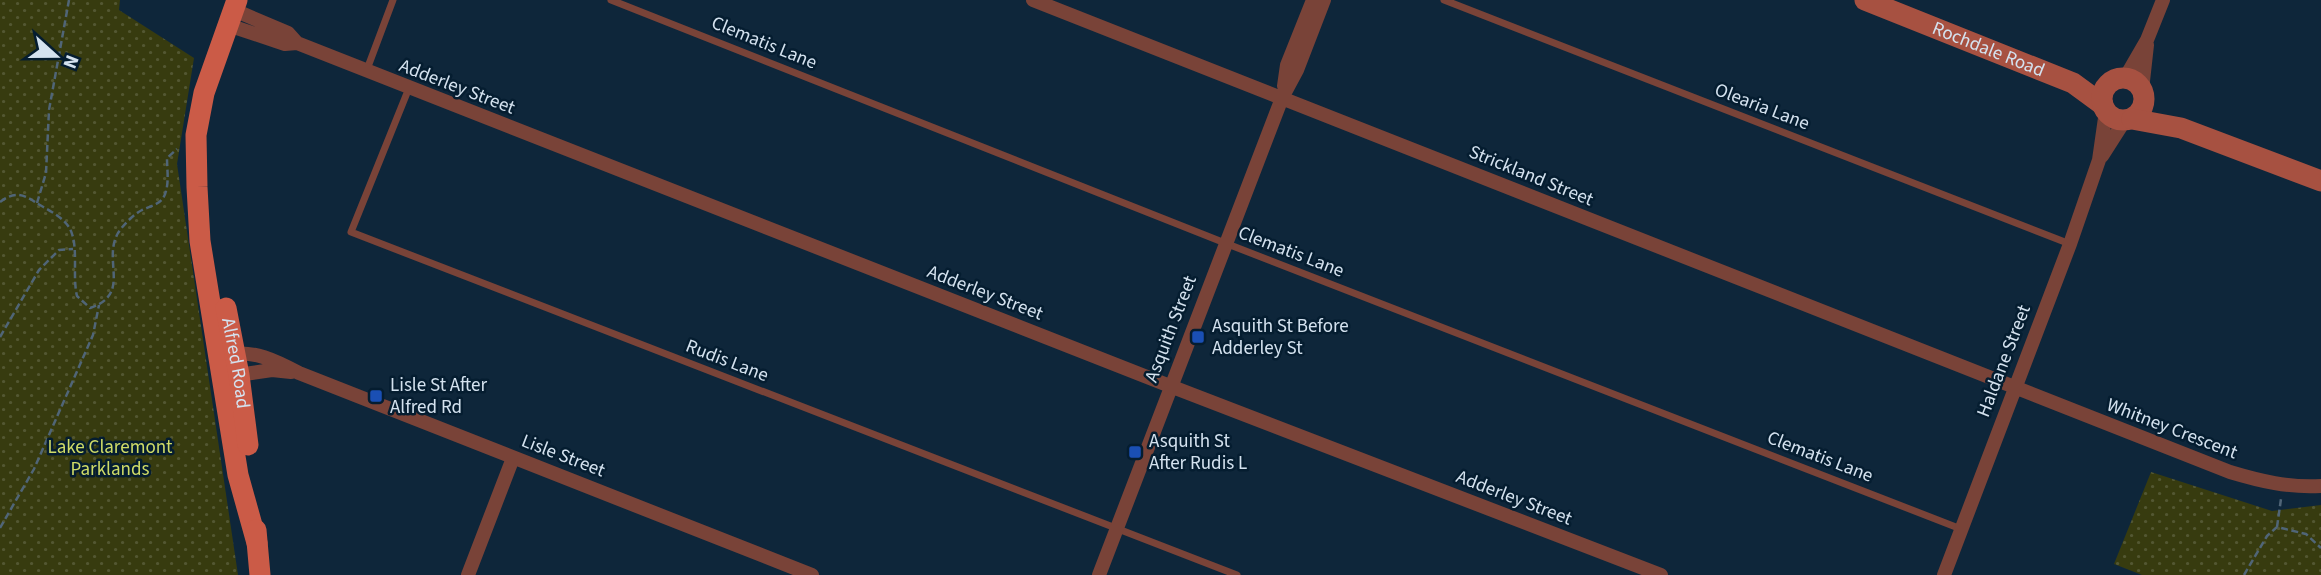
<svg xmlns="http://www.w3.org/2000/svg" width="2321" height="575" font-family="'Source Sans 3',sans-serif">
<defs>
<pattern id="park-dots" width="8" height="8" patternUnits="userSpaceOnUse" patternTransform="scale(1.75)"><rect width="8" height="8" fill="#373b0f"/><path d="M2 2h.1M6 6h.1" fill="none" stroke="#535732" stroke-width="1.8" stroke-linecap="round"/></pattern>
</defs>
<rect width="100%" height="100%" fill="#0e263a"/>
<path fill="url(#park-dots)" d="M0 0H120L119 10 194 58 177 164 238 575H0Z
M2151 472 2272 511 2321 505V575H2142L2114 564Z"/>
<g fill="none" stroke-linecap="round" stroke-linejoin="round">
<path stroke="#506577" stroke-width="2.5" stroke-dasharray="7 3.5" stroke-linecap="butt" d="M0 202C13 192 22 193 35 202 46 209 64 217 70 229 79 246 72 276 77 296L90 308C132 294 102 261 118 233 123 225 134 214 142 210 153 205 163 204 166 191 169 181 167 168 167 158L177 149
M37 203 46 173 49 110 69 0
M0 337 39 270 59 250 73 249
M2277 527 2281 499
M0 528 34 469 93 335 99 305
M2244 575 2267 536 2277 527 2306 534 2321 548"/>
<path stroke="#794338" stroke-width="7" d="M611 0 1225 243 1961 529
M1444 0 2070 244
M366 72 393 0
M409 88 351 232 1237 575"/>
<path stroke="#794338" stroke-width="14" d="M1033 0 2230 472C2260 481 2289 488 2321 486
M234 10 288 33 297 43
M228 25 285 44 297 43 1170 386 1661 575
M2125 78 2147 40 2163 0
M1284 86 1287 65 1313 0
M2142 90 2147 45
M2102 156 2125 120
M227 355C253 349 276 361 299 373L812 575
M231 376 272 370 291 372
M468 575 513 458
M1099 575 1282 98 1297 70 1324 0
M1944 575 2070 244 2099 160 2106 111"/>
<g stroke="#a75141" stroke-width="21">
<path id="s1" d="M1865 0 2073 83 2103 105"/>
<circle cx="2123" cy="99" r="21"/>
<path d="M2132 119 2181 128 2321 181"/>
</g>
<g stroke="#cb5b47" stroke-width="21">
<path d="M237 0 204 93 196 135 197 187 200 241 238 475 257 543"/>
<path id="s2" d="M226 308 239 375 248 445"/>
<path d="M256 530 260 575"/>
</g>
</g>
<g fill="#1a4fb4" stroke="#051d30" stroke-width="2.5">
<rect x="1191" y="330" width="14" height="14" rx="3.5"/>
<rect x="369" y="389" width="14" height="14" rx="3.5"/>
<rect x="1128" y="445" width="14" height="14" rx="3.5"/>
</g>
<g text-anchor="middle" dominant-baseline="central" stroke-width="5" stroke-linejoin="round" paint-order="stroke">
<g font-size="19" fill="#d4e2ef" stroke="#051d30">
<text transform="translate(764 43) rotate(22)">Clematis Lane</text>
<text stroke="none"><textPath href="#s1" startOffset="133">Rochdale Road</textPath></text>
<text transform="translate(457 87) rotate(21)">Adderley Street</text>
<text transform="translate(1762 107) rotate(21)">Olearia Lane</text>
<text transform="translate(1531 176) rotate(22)">Strickland Street</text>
<text transform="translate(1291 252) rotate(21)">Clematis Lane</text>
<text transform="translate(985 293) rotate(21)">Adderley Street</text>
<text transform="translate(1171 329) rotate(-69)">Asquith Street</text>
<text transform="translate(727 361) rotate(21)">Rudis Lane</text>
<text transform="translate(2004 361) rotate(-69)">Haldane Street</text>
<text stroke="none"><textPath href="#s2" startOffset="56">Alfred Road</textPath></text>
<text transform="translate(2172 429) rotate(21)">Whitney Crescent</text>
<text transform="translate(563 456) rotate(21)">Lisle Street</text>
<text transform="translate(1820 457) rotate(21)">Clematis Lane</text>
<text transform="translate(1514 498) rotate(21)">Adderley Street</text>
</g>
<g font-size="19" fill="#d4e2ef" stroke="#051d30" text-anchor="start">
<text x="1212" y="326">Asquith St Before<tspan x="1212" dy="22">Adderley St</tspan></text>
<text x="390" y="385">Lisle St After<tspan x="390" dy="22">Alfred Rd</tspan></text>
<text x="1149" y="441">Asquith St<tspan x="1149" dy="22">After Rudis L</tspan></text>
</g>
<g font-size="19" fill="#d0dc67" stroke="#051d30">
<text x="110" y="447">Lake Claremont<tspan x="110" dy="22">Parklands</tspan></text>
</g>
</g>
<g transform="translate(56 56) rotate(111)" stroke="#051d30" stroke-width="5" paint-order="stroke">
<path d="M0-5L12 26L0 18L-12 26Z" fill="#d4e2ef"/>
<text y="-10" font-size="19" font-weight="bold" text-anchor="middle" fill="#d4e2ef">N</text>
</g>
</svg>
